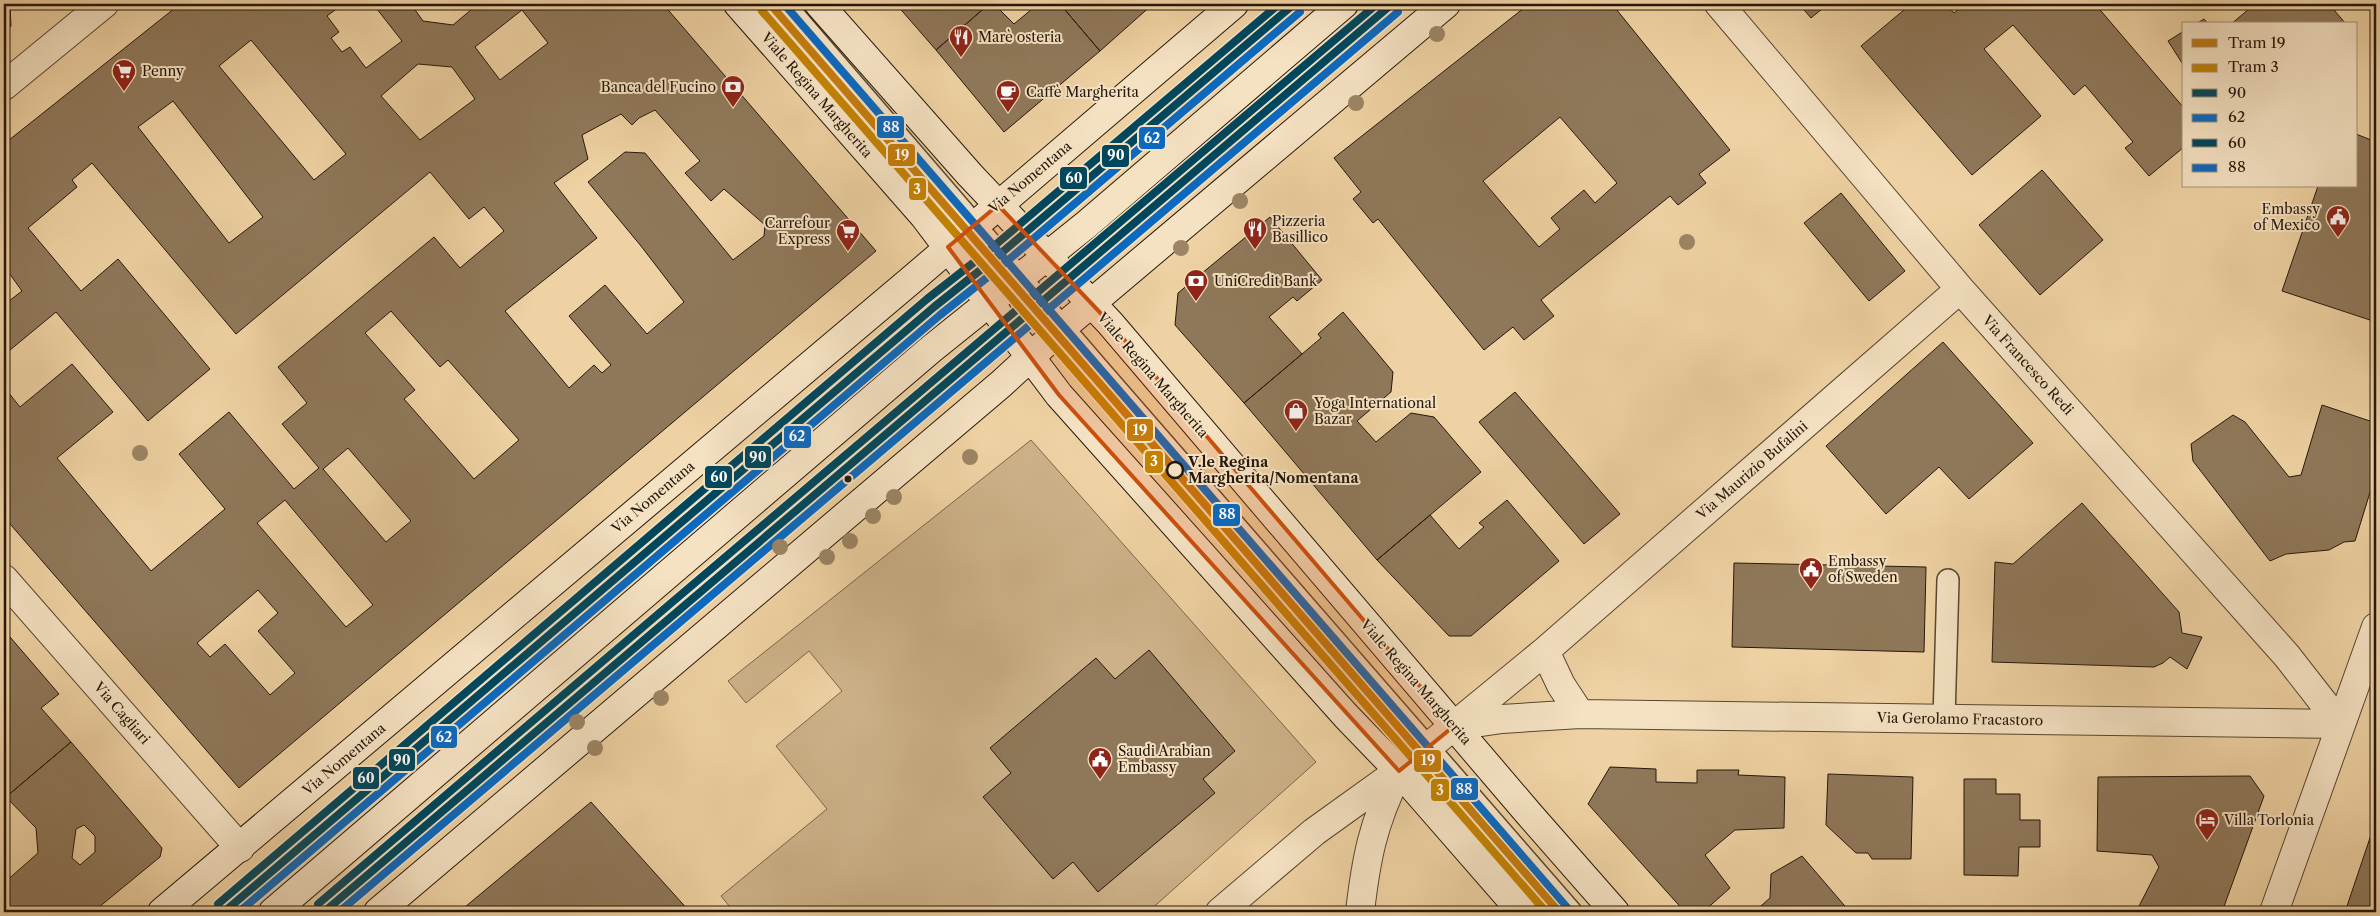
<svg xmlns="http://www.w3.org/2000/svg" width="2380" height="916" font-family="'Libre Caslon Text',serif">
<rect width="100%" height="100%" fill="#efd2a3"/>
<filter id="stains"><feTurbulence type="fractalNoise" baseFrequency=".004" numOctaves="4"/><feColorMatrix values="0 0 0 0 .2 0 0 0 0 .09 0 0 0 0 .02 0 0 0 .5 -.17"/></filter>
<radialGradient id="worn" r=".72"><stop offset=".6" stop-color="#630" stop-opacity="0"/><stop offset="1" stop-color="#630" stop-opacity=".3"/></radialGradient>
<path fill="#cdb289" stroke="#7a644a" d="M1031 440 1316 762 1148 912H734L721 896 827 809 776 746 842 691 809 651 746 703 728 681Z"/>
<path fill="#8f785a" stroke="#26170a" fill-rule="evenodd" d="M4 4H12L10 6 11 26 4 32Z
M180 4H343L327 16 339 32 331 38 342 52 350 47 366 68 402 41 373 4H411L423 21 453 25 478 4H663L876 251 239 788 4 517V387L20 407 72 364 113 412 57 458 151 571 225 509 179 454 229 412 294 489 319 468 282 424 307 403 278 367 434 237 460 268 504 231 484 207 469 219 430 172 236 334 92 163 72 180 77 187 28 228 81 291 118 259 210 369 148 421 56 312 4 355V305L22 291 4 266V144ZM522 10 548 43 500 80 475 47ZM251 40 346 154 314 180 219 66ZM418 64 452 67 475 99 420 140 381 96ZM173 101 263 217 229 243 138 127ZM655 110 700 161 685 173 711 201 724 189 765 225 764 236 733 260 645 153 625 152 588 182 641 246 684 302 647 334 605 285 569 316 611 365 602 373 594 365 569 388 505 311 597 238 554 183 588 159 582 135 621 114 632 125 639 118ZM391 311 440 367 448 360 519 440 474 479 404 399 415 390 365 333ZM348 448 411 521 386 542 323 469ZM285 500 373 605 346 627 257 523ZM258 590 278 613 258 631 295 673 270 695 225 644 210 657 197 643Z
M896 4H989L936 50Z
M989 4H994L1014 24 1038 4H1060L1100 51 1004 132 936 50Z
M1060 4H1153L1100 51Z
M1529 4H1612L1730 150 1699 174 1706 183 1678 205 1670 196 1541 300 1554 316 1524 340 1513 327 1484 350 1378 219 1373 223 1353 199 1361 192 1334 158ZM1560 117 1617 183 1595 203 1584 190 1551 218 1560 229 1539 247 1483 181Z
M1799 4H1828L1811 18Z
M1911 4H1946L1954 13 1965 4H2095L2184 108V147L2149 176 2125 148 2133 142 2085 85 2074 95 2013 25 1984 49 2041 116 1972 175 1861 46Z
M2255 4H2329L2346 24H2231Z
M2204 19 2208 24H2196Z
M2184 31V66L2168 41Z
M2356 134 2376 142V322L2282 291 2318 186H2356Z
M2042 170 2103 240 2040 295 1979 225Z
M1841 193 1905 271 1869 301 1804 223Z
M1270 217 1322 280 1297 301 1293 297 1269 317 1302 354 1244 403 1175 325 1178 293Z
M1343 312 1393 372 1391 392 1357 421 1376 442 1411 413 1434 417 1481 472 1377 560 1244 403 1321 338 1318 334Z
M1943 342 2033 443 1969 499 1939 467 1886 514 1826 446Z
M1515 392 1620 514 1584 544 1479 422Z
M2322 405 2376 423V473L2355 541 2344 542 2329 550 2286 554 2270 561 2193 461 2191 444 2233 415 2245 422 2289 477 2301 475Z
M1507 500 1559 561 1471 636H1449L1377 560 1430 515 1459 549 1484 527 1479 523Z
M2082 503 2179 612 2182 633 2202 637 2187 669 2170 657 2163 663 2154 667 1992 662 1995 562 2013 564Z
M1734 563 1926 567 1924 652 1732 647Z
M4 630 59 694 41 708 71 742 6 797 4 794Z
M1149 650 1235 751 1203 779 1215 793 1098 892 1073 862 1053 879 983 797 1011 773 990 748 1096 658 1115 679Z
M71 742 162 848 160 857 93 912H4V883L38 853 36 828 6 797ZM84 825 95 836V852L80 865 72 858 76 829Z
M1610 767 1656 769V782L1697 783V770H1739L1738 775 1785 777 1784 828 1735 830 1705 855 1730 888 1703 912H1685L1588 804Z
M1828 774 1913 777 1911 859H1872L1868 853H1856L1826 825Z
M2250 776 2264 796 2222 912H2136L2159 867 2152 855 2097 851 2098 777Z
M1964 779H1996V794H2020V820H2040V847H2019L2018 876 1964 875Z
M591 802 690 912H459Z
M2373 829 2376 830V912H2345Z
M1802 856 1850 912H1754L1770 898 1771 874Z"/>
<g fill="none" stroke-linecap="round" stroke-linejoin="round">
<g stroke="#584630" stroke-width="24">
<path id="lane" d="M784 4 1096 366 1571 912
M1944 719 1948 580
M224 912 521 661 934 307 993 260 1294 4
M324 912 826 486 1066 278 1392 4"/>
</g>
<g stroke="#584630" stroke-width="30">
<path id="street" d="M1719 4 1960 289 2287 656 2340 724
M4 86 104 4
M4 579 240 848
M1545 651 1561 685 1580 714
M1454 726 1502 719 1580 714 2340 724
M1220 912 1314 832 1399 771 1545 651 1960 289
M1360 912C1366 859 1373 823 1397 775
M2274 912 2376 627"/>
</g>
<g stroke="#26170a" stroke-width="30">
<path id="secondary" d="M738 4 924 216 1059 395 1346 716 1399 771 1522 912
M819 4 970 175 1110 323 1529 814 1615 912
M162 912 910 281 1234 4
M273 912 930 350 1087 224 1344 4
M378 912 1001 384 1063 327 1446 4"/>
</g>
<use href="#lane" stroke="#f5e2c3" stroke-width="21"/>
<use href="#street" stroke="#f5e2c3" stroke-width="28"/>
<use href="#secondary" stroke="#f5e2c3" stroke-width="28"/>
<g stroke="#f5e2c3" stroke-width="11">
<path id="bus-1" d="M224 912 934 307 993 260 1294 4
M324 912C680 610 1034 305 1392 4"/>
</g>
<g stroke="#f5e2c3" stroke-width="11">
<path id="bus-2" d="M239 912 940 315 999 268 1300 12
M339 912C693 612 1044 310 1398 12"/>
</g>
<g stroke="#f5e2c3" stroke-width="11">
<path id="bus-3" d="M218 904 927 299 987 252 1279 4
M318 904C671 604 1022 302 1377 4"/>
</g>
<g stroke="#f5e2c3" stroke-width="11">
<path id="bus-4" d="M784 4 1571 912"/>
</g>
<use href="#bus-1" stroke="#00475d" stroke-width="8"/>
<use href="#bus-2" stroke="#0c69bf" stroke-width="8"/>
<use href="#bus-3" stroke="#00475d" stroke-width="8"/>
<use href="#bus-4" stroke="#0c69bf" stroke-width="8"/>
<g stroke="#f5e2c3" stroke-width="11">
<path id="tram-1" d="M770 4 1559 912"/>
</g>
<g stroke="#f5e2c3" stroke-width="11">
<path id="tram-2" d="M762 11 1546 912"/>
</g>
<use href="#tram-1" stroke="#c47b0d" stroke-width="8"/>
<use href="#tram-2" stroke="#c38202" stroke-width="8"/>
</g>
<g fill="#9c8564">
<circle cx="1437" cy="34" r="8"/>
<circle cx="1356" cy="103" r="8"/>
<circle cx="1240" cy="201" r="8"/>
<circle cx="1687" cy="242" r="8"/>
<circle cx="1181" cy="248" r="8"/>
<circle cx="140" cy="453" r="8"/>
<circle cx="970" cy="457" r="8"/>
<circle cx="894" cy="497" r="8"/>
<circle cx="873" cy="516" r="8"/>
<circle cx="850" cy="541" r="8"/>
<circle cx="780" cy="547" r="8"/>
<circle cx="827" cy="557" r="8"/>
<circle cx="661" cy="698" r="8"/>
<circle cx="577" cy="722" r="8"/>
<circle cx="595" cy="748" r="8"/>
</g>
<path fill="#cb4f0c" fill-opacity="0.2" stroke="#cb4f0c" stroke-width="4" stroke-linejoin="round" d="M998 205 1110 323 1454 726 1399 771 1059 395 948 247Z"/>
<defs>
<g id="restaurant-pin" transform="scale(1.25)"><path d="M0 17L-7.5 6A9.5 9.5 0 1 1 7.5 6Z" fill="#8f2418" stroke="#f5e2c3"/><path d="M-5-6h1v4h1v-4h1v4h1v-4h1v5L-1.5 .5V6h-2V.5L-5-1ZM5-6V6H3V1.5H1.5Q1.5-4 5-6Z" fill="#fff"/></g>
<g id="supermarket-pin" transform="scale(1.25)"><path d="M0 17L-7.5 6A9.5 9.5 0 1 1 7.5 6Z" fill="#8f2418" stroke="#f5e2c3"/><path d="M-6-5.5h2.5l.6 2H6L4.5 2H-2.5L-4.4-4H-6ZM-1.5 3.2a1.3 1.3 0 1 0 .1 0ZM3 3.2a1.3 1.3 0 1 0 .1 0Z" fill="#fff"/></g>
<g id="bank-pin" transform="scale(1.25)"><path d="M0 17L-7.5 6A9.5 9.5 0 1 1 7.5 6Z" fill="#8f2418" stroke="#f5e2c3"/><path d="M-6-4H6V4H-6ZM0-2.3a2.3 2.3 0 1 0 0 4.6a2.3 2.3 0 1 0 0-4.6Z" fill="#fff"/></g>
<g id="cafe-pin" transform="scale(1.25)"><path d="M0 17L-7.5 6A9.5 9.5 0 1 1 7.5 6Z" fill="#8f2418" stroke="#f5e2c3"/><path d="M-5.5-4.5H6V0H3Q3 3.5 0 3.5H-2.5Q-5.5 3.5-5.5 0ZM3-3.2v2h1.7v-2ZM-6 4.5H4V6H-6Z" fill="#fff"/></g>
<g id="civic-pin" transform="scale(1.25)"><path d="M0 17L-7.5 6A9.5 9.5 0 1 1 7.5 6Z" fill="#8f2418" stroke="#f5e2c3"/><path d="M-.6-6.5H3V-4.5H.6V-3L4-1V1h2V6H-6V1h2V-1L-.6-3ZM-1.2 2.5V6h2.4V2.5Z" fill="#fff"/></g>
<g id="shop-pin" transform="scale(1.25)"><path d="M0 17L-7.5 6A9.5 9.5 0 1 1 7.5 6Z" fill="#8f2418" stroke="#f5e2c3"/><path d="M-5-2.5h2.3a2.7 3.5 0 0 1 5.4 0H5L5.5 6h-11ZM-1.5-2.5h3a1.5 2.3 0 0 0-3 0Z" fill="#fff"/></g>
<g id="hotel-pin" transform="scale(1.25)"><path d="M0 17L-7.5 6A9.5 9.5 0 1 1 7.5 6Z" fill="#8f2418" stroke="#f5e2c3"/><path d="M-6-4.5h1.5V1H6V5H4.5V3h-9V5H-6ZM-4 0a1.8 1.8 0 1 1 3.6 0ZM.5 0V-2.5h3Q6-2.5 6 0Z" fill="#fff"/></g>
</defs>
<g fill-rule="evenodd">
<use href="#restaurant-pin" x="961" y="37"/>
<use href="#supermarket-pin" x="124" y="71"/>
<use href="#bank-pin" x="733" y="87"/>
<use href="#cafe-pin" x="1008" y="92"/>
<use href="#civic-pin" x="2338" y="217"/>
<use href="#restaurant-pin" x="1255" y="229"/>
<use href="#supermarket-pin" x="848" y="231"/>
<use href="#bank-pin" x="1196" y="281"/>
<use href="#shop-pin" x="1296" y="411"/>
<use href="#civic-pin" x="1811" y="569"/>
<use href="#civic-pin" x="1100" y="759"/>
<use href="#hotel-pin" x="2207" y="820"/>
</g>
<circle fill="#f5e2c3" stroke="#26170a" stroke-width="2.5" cx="1175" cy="470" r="8"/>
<circle fill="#26170a" stroke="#f5e2c3" stroke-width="2" cx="848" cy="479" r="4.5"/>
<g text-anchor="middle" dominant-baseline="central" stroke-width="4" stroke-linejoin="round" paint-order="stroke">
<g font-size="14" fill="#26170a" stroke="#f5e2c3" text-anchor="start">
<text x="978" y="37">Marè osteria</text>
<text x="142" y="71">Penny</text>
<text x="716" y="87" text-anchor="end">Banca del Fucino</text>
<text x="1026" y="92">Caffè Margherita</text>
<text x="2320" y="209" text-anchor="end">Embassy<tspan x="2320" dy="16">of Mexico</tspan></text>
<text x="1272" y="221">Pizzeria<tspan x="1272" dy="16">Basillico</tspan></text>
<text x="830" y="223" text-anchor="end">Carrefour<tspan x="830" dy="16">Express</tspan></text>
<text x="1214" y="281">UniCredit Bank</text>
<text x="1314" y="403">Yoga International<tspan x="1314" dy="16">Bazar</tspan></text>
<text x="1828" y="561">Embassy<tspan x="1828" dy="16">of Sweden</tspan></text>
<text x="1118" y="751">Saudi Arabian<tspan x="1118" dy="16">Embassy</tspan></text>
<text x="2224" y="820">Villa Torlonia</text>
</g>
<g font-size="14" fill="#26170a" stroke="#f5e2c3">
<text transform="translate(817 95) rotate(49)">Viale Regina Margherita</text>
<text transform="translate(1030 177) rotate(-40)">Via Nomentana</text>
<text transform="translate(2028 365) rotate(48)">Via Francesco Redi</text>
<text transform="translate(1153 375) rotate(49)">Viale Regina Margherita</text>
<text transform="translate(1752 470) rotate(-41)">Via Maurizio Bufalini</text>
<text transform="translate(653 497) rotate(-40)">Via Nomentana</text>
<text transform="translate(1416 682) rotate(49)">Viale Regina Margherita</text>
<text transform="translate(122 713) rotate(49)">Via Cagliari</text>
<text transform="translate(1960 719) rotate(1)">Via Gerolamo Fracastoro</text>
<text transform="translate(344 759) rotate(-40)">Via Nomentana</text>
</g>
<g font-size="14" font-weight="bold" fill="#26170a" stroke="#f5e2c3" text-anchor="start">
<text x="1188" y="462">V.le Regina<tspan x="1188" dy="16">Margherita/Nomentana</tspan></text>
</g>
</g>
<g stroke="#f5e2c3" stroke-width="2">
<rect x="876" y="115" width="29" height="24" rx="5" fill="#0c69bf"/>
<rect x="1138" y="126" width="28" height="24" rx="5" fill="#0c69bf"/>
<rect x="887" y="143" width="29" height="24" rx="5" fill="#c47b0d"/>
<rect x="1101" y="144" width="29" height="24" rx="5" fill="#00475d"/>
<rect x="1059" y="166" width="29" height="24" rx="5" fill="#00475d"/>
<rect x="908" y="177" width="19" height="24" rx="5" fill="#c38202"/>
<rect x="1126" y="418" width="28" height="24" rx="5" fill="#c47b0d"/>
<rect x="783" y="425" width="29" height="24" rx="5" fill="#0c69bf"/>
<rect x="744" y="445" width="28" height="24" rx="5" fill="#00475d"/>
<rect x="1144" y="450" width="20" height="24" rx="5" fill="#c38202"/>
<rect x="704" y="465" width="29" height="24" rx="5" fill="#00475d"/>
<rect x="1212" y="503" width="29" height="24" rx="5" fill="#0c69bf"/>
<rect x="430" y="725" width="28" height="24" rx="5" fill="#0c69bf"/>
<rect x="388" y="748" width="28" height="24" rx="5" fill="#00475d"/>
<rect x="1413" y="749" width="29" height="24" rx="5" fill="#c47b0d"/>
<rect x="352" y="766" width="28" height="24" rx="5" fill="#00475d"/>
<rect x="1450" y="777" width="29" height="24" rx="5" fill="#0c69bf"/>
<rect x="1430" y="778" width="20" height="24" rx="5" fill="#c38202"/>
</g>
<g font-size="14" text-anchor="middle" font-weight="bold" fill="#fff">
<text x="891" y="132">88</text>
<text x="1152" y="143">62</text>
<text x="902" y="160">19</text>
<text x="1116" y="160">90</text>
<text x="1074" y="183">60</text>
<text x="917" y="194">3</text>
<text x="1140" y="435">19</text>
<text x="797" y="441">62</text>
<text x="758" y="462">90</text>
<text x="1154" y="466">3</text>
<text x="719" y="482">60</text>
<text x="1227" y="519">88</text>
<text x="444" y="742">62</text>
<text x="402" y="765">90</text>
<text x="1428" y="765">19</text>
<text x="366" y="783">60</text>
<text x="1464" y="794">88</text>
<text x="1440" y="795">3</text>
</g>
<rect width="2380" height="916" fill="none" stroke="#efd2a3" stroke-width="20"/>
<rect x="5" y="5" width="2370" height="906" fill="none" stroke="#26170a" stroke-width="2.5"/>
<rect x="10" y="10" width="2360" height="896" fill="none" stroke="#26170a"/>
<rect x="2182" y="22" width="175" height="165" fill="#f5e2c3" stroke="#a29179"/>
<rect x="2192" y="39" width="25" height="8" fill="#c47b0d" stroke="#a29179"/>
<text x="2228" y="48" font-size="15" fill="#26170a">Tram 19</text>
<rect x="2192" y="64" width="25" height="8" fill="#c38202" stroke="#a29179"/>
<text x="2228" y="72" font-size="15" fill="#26170a">Tram 3</text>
<rect x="2192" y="89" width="25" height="8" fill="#00475d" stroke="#a29179"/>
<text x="2228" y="98" font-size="15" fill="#26170a">90</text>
<rect x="2192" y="114" width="25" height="8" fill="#0c69bf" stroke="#a29179"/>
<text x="2228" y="122" font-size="15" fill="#26170a">62</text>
<rect x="2192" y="139" width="25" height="8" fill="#00475d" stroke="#a29179"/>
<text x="2228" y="148" font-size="15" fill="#26170a">60</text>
<rect x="2192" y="164" width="25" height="8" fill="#0c69bf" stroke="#a29179"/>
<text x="2228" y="172" font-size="15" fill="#26170a">88</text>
<rect width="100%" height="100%" filter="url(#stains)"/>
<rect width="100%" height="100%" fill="url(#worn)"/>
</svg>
